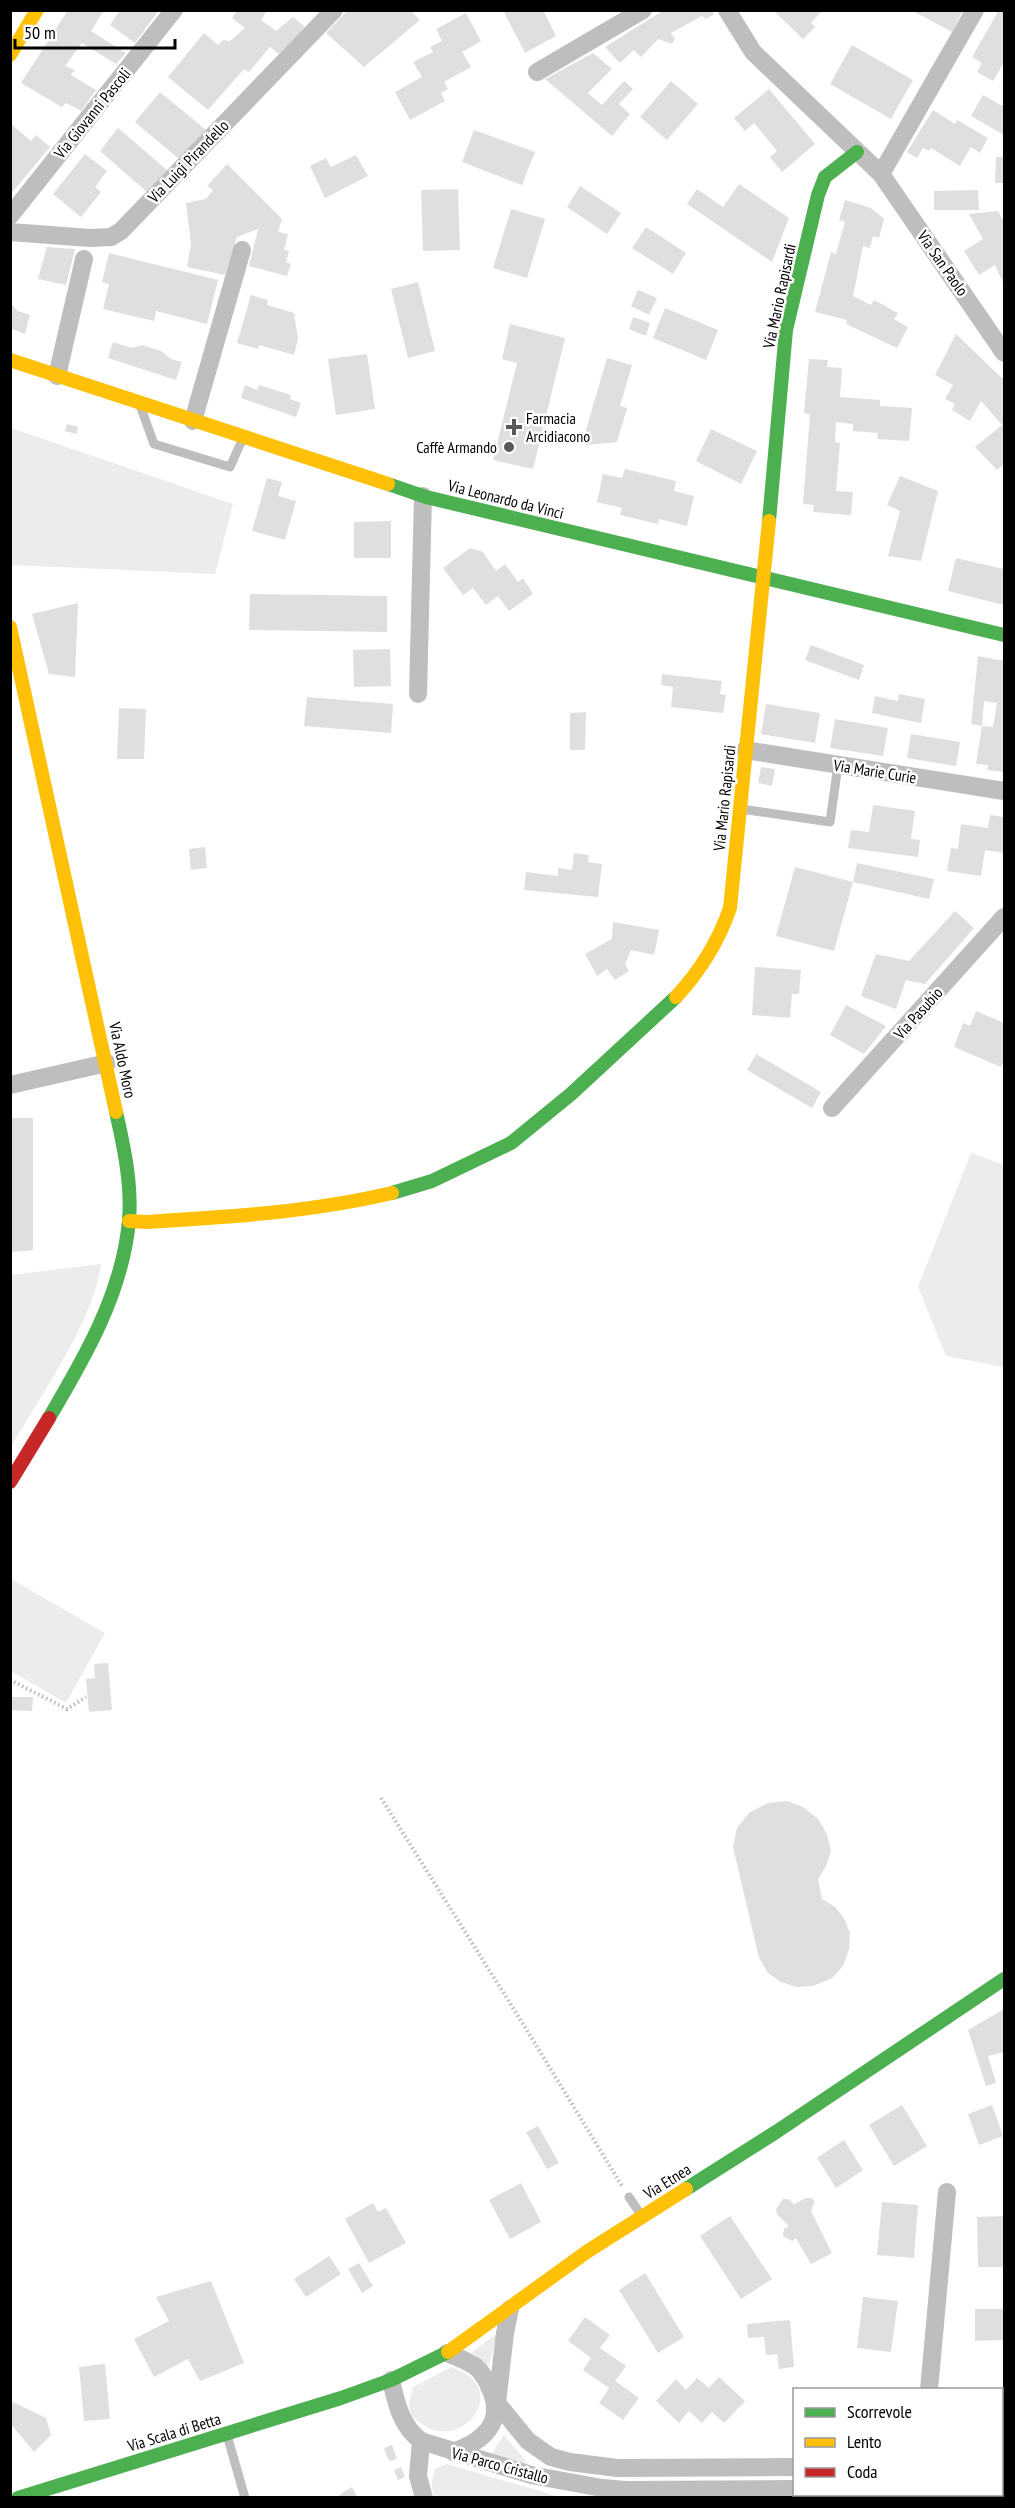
<svg xmlns="http://www.w3.org/2000/svg" width="1015" height="2508" font-family="'PT Sans Narrow',sans-serif">
<rect width="100%" height="100%" fill="#fff"/>
<path fill="#ececec" d="M11 428 233 504 215 574 11 565Z
M971 1153 1004 1165V1367L946 1356 918 1287Z
M101 1264C94 1321 40 1396 11 1447V1275Z
M11 1579 105 1633 66 1703 11 1671Z
M499 2332 488 2367 472 2352Z
M452 2367C458 2370 464 2372 469 2376 499 2400 464 2442 431 2429 424 2426 417 2420 411 2416L409 2403 413 2387Z
M504 2435 530 2466 490 2456Z
M447 2464 560 2497H435C430 2487 432 2479 435 2469Z"/>
<path fill="#dfdfdf" fill-rule="evenodd" d="M68 10H104L91 31 126 53 116 64 82 43 65 66 75 70 71 75 96 90 81 111 66 103 62 107 21 83Z
M120 10H159L135 43 110 25Z
M237 10H267L261 20 276 31 293 17 305 27 279 54 270 47 249 72 244 69 208 110 168 77 204 33 218 45 223 40 230 41 245 28 232 18Z
M348 10H410L420 20 364 67 326 33Z
M503 10H543L556 36 525 53Z
M664 10H712L714 14 706 19 702 16 671 33 675 39 672 44 658 39 641 57 634 50 620 63 605 47Z
M778 10H823L811 23 815 27 803 39 776 13Z
M911 10H963L952 32Z
M999 10H1004V62L993 81 977 72 982 63 972 57Z
M466 13 481 41 462 52 471 67 444 82 448 89 441 93 445 101 410 120 395 92 422 77 413 62 433 52 430 47 442 41 436 29Z
M852 45 913 80 891 119 830 84Z
M593 53 612 69 588 93 602 105 624 81 633 89 619 104 630 114 612 136 545 79Z
M671 81 698 104 667 140 640 117Z
M769 89 815 144 782 172 770 157 777 151 754 123 745 131 734 118Z
M160 92 206 130 179 159 135 122Z
M983 95 1004 107V135L971 116Z
M933 110 955 124 957 120 988 138 980 153 971 147 960 166 931 148 929 151 923 148 917 158 907 152Z
M10 123 31 141 36 135 50 147 10 195Z
M118 128 167 170 147 192 100 151Z
M474 130 535 152 522 185 462 162Z
M85 154 107 171 95 187 101 192 81 217 53 194Z
M356 155 368 176 325 198 310 166 326 158 331 167Z
M996 157H1004V183H995Z
M227 164 282 219 278 232 288 234 284 250 289 251 286 262 291 264 287 276 249 266 258 229 237 237 225 275 187 267 191 244 186 203 206 199 213 190 207 186Z
M739 184 789 218 772 262 687 204 697 189 723 207Z
M580 186 621 213 607 234 567 207Z
M458 189 460 250 423 251 421 190Z
M978 190 979 210H934V191Z
M845 200 871 208 884 219 879 238 873 236 870 248 863 246 853 296 871 305 874 300 898 313 894 319 908 327 897 348 846 324 847 320 815 312 831 252 836 254 845 222 839 220Z
M511 209 545 219 527 278 493 268Z
M998 211 1004 222V285L995 265 979 275 964 251 983 239 969 214Z
M646 227 686 253 673 274 632 248Z
M47 247 75 249 66 285 38 279Z
M109 253 218 280 207 324 156 311 154 321 103 309 109 284 102 282Z
M418 282 435 351 408 358 391 289Z
M638 290 657 298 649 315 631 306Z
M251 295 268 300 267 305 294 313 298 339 294 355 259 345 258 349 237 343Z
M10 303 18 311 30 315 25 334 10 328Z
M665 308 718 330 706 360 653 338Z
M633 317 650 323 646 336 629 329Z
M510 324 565 338 533 469 493 460 517 363 502 359Z
M956 334 1004 380V464L997 470 975 447 1002 425 981 401 970 421 952 410 955 404 945 399 953 385 935 375Z
M113 342 131 348 142 345 161 351 171 359 182 362 176 380 108 358Z
M367 354 375 409 336 415 328 359Z
M607 358 632 365 620 406 627 408 617 442 587 445 585 433Z
M809 359 828 360 827 367 842 368 840 397 880 400V406L912 408 909 441 877 439 878 433 853 431V424L836 422 835 442 840 443 836 491 853 492 851 515 813 512 814 505 803 504 810 414 804 413Z
M245 385 257 390 259 385 291 395 290 399 301 403 296 417 241 398Z
M67 424 78 427 77 434 65 431Z
M711 429 757 451 741 484 696 461Z
M625 469 676 481 674 491 694 496 687 526 659 519 658 524 620 515 622 508 597 502 603 474 622 478Z
M900 476 938 491 921 561 888 556 900 511 887 505Z
M267 478 282 482 278 496 296 501 285 540 252 531Z
M391 521V558H354V522Z
M470 548 483 552 496 571 505 564 518 582 523 578 533 594 509 611 498 596 486 605 473 588 463 595 443 568Z
M956 558 1004 569V605L948 591Z
M250 594 387 596V632L249 630Z
M78 603 75 677 49 674 32 614Z
M811 645 864 665 859 680 805 660Z
M390 649 391 686 354 687 353 650Z
M978 656 1004 661V772L987 770 988 765 976 764 982 726 971 724ZM984 701 997 703 993 727 982 726Z
M662 674 722 681 720 694 726 695 723 713 671 707 673 687 661 685Z
M899 694 925 699 921 723 872 713 875 696 898 701Z
M307 697 393 704 391 733 304 726Z
M766 704 820 713 815 743 761 734Z
M119 708 146 709 144 759H117Z
M586 712 585 750H570V713Z
M835 719 888 728 883 756 830 748Z
M911 734 960 742 956 766 907 758Z
M761 767 775 769 772 786 758 783Z
M873 805 915 811 911 839 920 840 918 857 848 848 851 830 869 832Z
M990 815 1004 817V853L985 850 981 876 947 871 951 848 958 849 961 824 988 828Z
M205 847 207 868 191 870 189 849Z
M574 853 589 855 588 862 602 864 598 897 524 890 526 872 558 876V868L572 870Z
M857 863 934 879 929 899 853 882Z
M795 867 853 882 834 951 776 936Z
M955 911 974 928 925 984 906 980 896 1009 861 996 876 954 909 961Z
M613 922 659 930 654 955 631 950 625 964 629 971 615 980 607 969 597 976 585 954 612 939Z
M755 967 801 970 799 994H792L790 1018 752 1015Z
M846 1005 886 1026 864 1054 830 1035Z
M976 1011 1004 1023V1059L1001 1067 954 1047 963 1023 970 1026Z
M756 1054 821 1092 812 1108 747 1070Z
M10 1118H33V1250L10 1252Z
M108 1663 112 1710 89 1712 86 1679 95 1678 94 1664Z
M10 1697H33L32 1711 10 1710Z
M787 1801 803 1807 818 1819 827 1834 831 1851 826 1866 818 1879 822 1899 835 1907 844 1918 850 1933 849 1949 843 1966 832 1978 813 1986 797 1987 781 1982 768 1973 759 1958 733 1847 737 1828 749 1813 768 1803Z
M1004 2009V2052L988 2056 996 2083 986 2086 968 2030Z
M902 2105 927 2146 894 2166 869 2125Z
M992 2105 1003 2136 979 2145 968 2114Z
M538 2126 559 2163 547 2169 526 2132Z
M844 2140 863 2170 836 2188 817 2158Z
M521 2183 541 2222 510 2239 489 2200Z
M806 2198H811L815 2201 811 2211 832 2253 811 2264 796 2238 792 2241 783 2236 784 2229 789 2226 777 2214 776 2209 783 2199H788L794 2204Z
M882 2202 918 2205 914 2258 877 2255Z
M373 2203 378 2212 386 2208 406 2243 369 2263 345 2219Z
M730 2216 772 2279 741 2299 700 2236Z
M1004 2216V2267H978L977 2217Z
M329 2256 341 2274 306 2297 294 2279Z
M359 2263 373 2286 362 2293 348 2269Z
M645 2273 684 2337 658 2353 619 2290Z
M211 2281 244 2363 200 2381 188 2359 154 2377 134 2339 169 2321 156 2297Z
M863 2297 898 2301 891 2352 857 2348Z
M975 2309H1004V2340L975 2341Z
M585 2317 610 2335 600 2348 626 2366 615 2381 639 2398 623 2420 599 2403 609 2388 583 2370 591 2358 568 2341Z
M790 2320 794 2367 779 2369 777 2354 766 2355 764 2337 748 2338 747 2324Z
M105 2364 110 2419 84 2421 79 2367Z
M719 2377 745 2401 724 2423 712 2412 702 2423 689 2411 679 2423 656 2401 676 2379 686 2390 697 2378 709 2388Z
M1002 2389H1004V2419H1002Z
M13 2402 46 2418 51 2435 34 2452 10 2423V2404Z
M392 2445 397 2459 389 2461 384 2448Z
M401 2467 405 2477 398 2480 394 2470Z
M352 2487 358 2498H340L339 2495Z"/>
<g fill="none" stroke-linecap="round" stroke-linejoin="round">
<path stroke="#b9b9b9" stroke-width="4" stroke-dasharray="1.5 3" stroke-linecap="butt" d="M10 1680 67 1709 86 1697
M381 1798 528 2032 622 2186"/>
<path stroke="#bebebe" stroke-width="9" d="M141 408 154 444 230 467 243 438
M741 809 830 822 838 765
M629 2197 641 2215
M227 2435 245 2498"/>
<path stroke="#bebebe" stroke-width="18" d="M727 10 753 52 881 174 1004 353
M537 72 643 10
M881 174 975 10
M10 216 174 10
M10 232 90 238 111 237 121 231 334 10
M57 376 84 259
M193 421 242 250
M418 694 423 496
M745 750 1004 791
M10 1085 107 1063
M832 1108 1004 917
M510 2309 505 2333 497 2403 528 2441 551 2457 570 2462 617 2468 794 2467
M447 2353C457 2357 468 2361 476 2367 483 2373 488 2383 491 2391 505 2423 482 2442 453 2452
M391 2380C396 2403 401 2426 421 2441L531 2475 602 2488 626 2490 794 2489
M929 2390 947 2192
M421 2441 418 2476 424 2498
M1002 2465H1004
M1002 2488H1004"/>
<path stroke="#4caf50" stroke-width="14" d="M388 484 426 497 1004 635
M769 521 786 330 818 195 825 177 857 152
M392 1193 432 1181 511 1143 571 1094 676 997
M49 1418C85 1357 123 1292 129 1220 132 1185 124 1147 116 1112
M686 2189 776 2132 1004 1979
M18 2498 341 2398 391 2380 448 2352"/>
<path stroke="#ffc107" stroke-width="14" d="M10 55 37 10
M10 360 388 484
M10 627 116 1112
M676 997C701 970 718 943 730 908L769 521
M129 1221 147 1222C230 1217 311 1212 392 1193
M448 2352 588 2251 686 2189"/>
<path stroke="#c62828" stroke-width="14" d="M10 1482 49 1418"/>
</g>
<g fill="#595959" stroke="#fff" stroke-width="2">
<path d="M511 418h6v6h6v6h-6v6h-6v-6h-6v-6h6z"/>
<circle cx="509" cy="447" r="6"/>
</g>
<g text-anchor="middle" dominant-baseline="central" stroke-width="5" stroke-linejoin="round" paint-order="stroke">
<g font-size="16" fill="#000" stroke="#fff">
<text transform="translate(92 113) rotate(-51)">Via Giovanni Pascoli</text>
<text transform="translate(188 161) rotate(-46)">Via Luigi Pirandello</text>
<text transform="translate(943 263) rotate(55)">Via San Paolo</text>
<text transform="translate(779 296) rotate(-78)">Via Mario Rapisardi</text>
<text transform="translate(506 499) rotate(14)">Via Leonardo da Vinci</text>
<text transform="translate(875 771) rotate(9)">Via Marie Curie</text>
<text transform="translate(724 798) rotate(-84)">Via Mario Rapisardi</text>
<text transform="translate(918 1013) rotate(-48)">Via Pasubio</text>
<text transform="translate(123 1060) rotate(78)">Via Aldo Moro</text>
<text transform="translate(667 2181) rotate(-32)">Via Etnea</text>
<text transform="translate(174 2432) rotate(-17)">Via Scala di Betta</text>
<text transform="translate(500 2465) rotate(15)">Via Parco Cristallo</text>
</g>
<g font-size="16" fill="#000" stroke="#fff" text-anchor="start">
<text x="526" y="418">Farmacia<tspan x="526" dy="18">Arcidiacono</tspan></text>
<text x="497" y="447" text-anchor="end">Caffè Armando</text>
</g>
</g>
<rect width="1015" height="2508" fill="none" stroke="#000000" stroke-width="24"/>
<rect x="793" y="2388" width="210" height="108" fill="#ffffff" stroke="#999999" stroke-width="1.5"/>
<rect x="805" y="2408" width="30" height="9" fill="#4caf50" stroke="#999999" stroke-width="1.5"/>
<text x="847" y="2418" font-size="18" fill="#000000">Scorrevole</text>
<rect x="805" y="2438" width="30" height="9" fill="#ffc107" stroke="#999999" stroke-width="1.5"/>
<text x="847" y="2448" font-size="18" fill="#000000">Lento</text>
<rect x="805" y="2468" width="30" height="9" fill="#c62828" stroke="#999999" stroke-width="1.5"/>
<text x="847" y="2478" font-size="18" fill="#000000">Coda</text>
<path d="M15 39v9h160v-9" fill="none" stroke="#000000" stroke-width="3"/>
<text x="24" y="39" font-size="18" fill="#000000" stroke="#ffffff" stroke-width="4.5" paint-order="stroke">50 m</text>
</svg>
